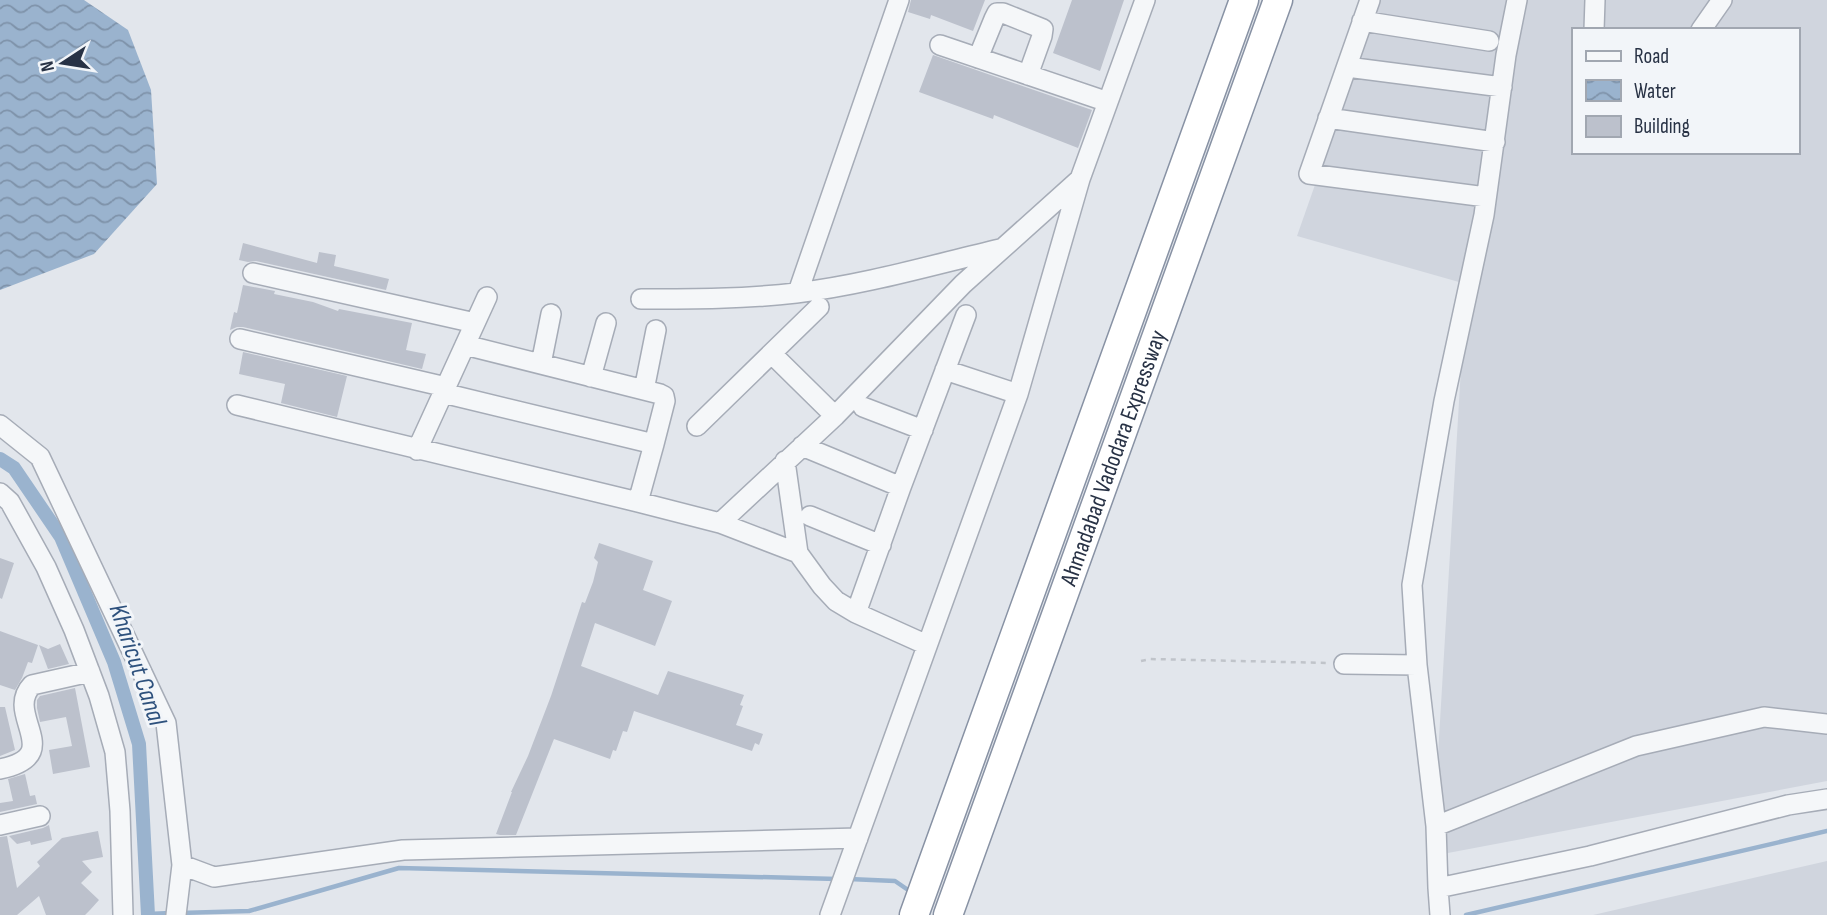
<svg xmlns="http://www.w3.org/2000/svg" width="1827" height="915" font-family="'Sofia Sans Condensed',sans-serif">
<defs>
<pattern id="water-waves" width="16" height="10" patternUnits="userSpaceOnUse" patternTransform="scale(1.75)"><rect width="16" height="10" fill="#9ab3ce"/><path d="M0 5q4-4 8 0t8 0" fill="none" stroke="#7e92a9"/></pattern>
</defs>
<rect width="100%" height="100%" fill="#e2e6ec"/>
<path fill="#d0d5de" fill-rule="evenodd" d="M1380 0H1827V781L1432 856 1466 284 1297 236ZM1573 30H1797V152H1573Z
M1827 861V915H1593Z"/>
<path fill="url(#water-waves)" d="M0 0H84L128 30 151 90 157 184 94 254 0 290Z"/>
<g fill="none" stroke-linecap="round" stroke-linejoin="round">
<path stroke="#9ab3ce" stroke-width="4.5" d="M849 879 895 881 911 892
M180 913 249 911 399 868 837 879
M148 914 171 913
M1466 915 1827 831"/>
<path stroke="#9ab3ce" stroke-width="14" d="M0 459 14 468 61 537 114 662 139 744 148 915"/>
</g>
<path fill="#bcc1cc" d="M911 0H985L973 31 931 15 930 19 908 12Z
M1072 0H1124L1100 71 1053 53Z
M933 55 1092 110 1078 148 994 115 993 119 919 92Z
M243 243 317 263 319 252 336 255 334 266 389 279 386 290 256 261 248 262 239 260Z
M243 285 275 291 274 294 313 302 338 311 339 309 412 323 406 350 426 354 422 369 243 327H237L230 330 234 312 237 313Z
M243 352 347 376 337 417 281 403 285 384 239 374Z
M599 543 653 561 643 590 672 601 655 646 595 623 581 666 658 695 668 671 744 695 740 705 743 706 736 725 763 734 759 745 755 743 752 751 634 711 627 732 623 731 616 751 613 750 610 759 554 739 516 835H500L496 834 512 792H511L528 756 551 696 582 602 585 603 593 582 598 562 594 558Z
M0 558 14 563 2 599 0 598Z
M0 631 38 645 32 663 28 662 22 678 15 690 0 685Z
M60 644 69 664 48 669 39 645 48 649Z
M75 688 90 767 53 774 49 750 72 746 66 717 40 722 37 708V700L40 696Z
M0 707H5L15 750 0 756Z
M25 774 30 796 35 795 37 804 0 812V803L13 801 8 779Z
M49 825 52 840 31 845 30 841 17 844 9 836 43 828Z
M98 831 103 857 82 861 92 872 81 883 99 900 90 910 85 915H46L39 896 17 915H0V837L7 836 17 888 40 866 37 862 62 838Z"/>
<g fill="none" stroke-linecap="round" stroke-linejoin="round">
<g stroke="#a6acb7" stroke-width="22">
<path id="minor" d="M1370 0 1309 174 1486 197
M1362 21 1489 41
M1594 30 1595 0
M1701 30 1722 0
M940 45 1108 102
M978 58 994 19 997 13H1003L1043 29 1042 36 1028 75
M1347 67 1502 87
M1328 118 1495 142
M253 273 475 323
M798 292 899 0
M641 299C694 299 743 299 796 293 864 285 932 265 1000 249
M240 339 446 387
M465 345 660 394 664 396 665 401 654 444
M772 354 835 416
M541 364 551 314
M945 370 1018 394
M591 377 606 323
M644 390 656 330
M443 393 654 444 638 502
M237 405 638 502 720 523 798 553 822 586 836 601 856 613 927 645
M863 407 923 430
M0 425 40 457 166 723 182 865 214 877 403 850 858 838
M697 426 819 307
M802 446 901 487
M417 450 487 297
M785 461 798 553
M0 493 10 502 46 567 74 630 99 696 115 752 120 811 123 915
M810 516 881 545
M720 523 835 416 963 284 1080 179
M856 613 901 487 966 315
M1344 664 1417 665
M0 769C68 755 3 715 32 685L90 672
M0 825 40 816
M1436 826 1636 746 1764 717 1827 724
M1438 888 1590 856 1788 805 1827 799
M176 915 182 865
M830 915 1018 394 1080 179 1145 0
M1440 915 1438 888 1436 826 1417 665 1412 585 1444 401 1484 215 1506 55 1517 0"/>
</g>
<g stroke="#8892a4" stroke-width="31">
<g id="highway">
<path d="M914 915 1244 0"/>
<path id="s1" d="M948 915 1278 0"/>
</g>
</g>
<path stroke="#c0c4ca" stroke-width="2.5" stroke-dasharray="5 5" stroke-linecap="butt" d="M1141 661 1150 659 1329 663"/>
<use href="#minor" stroke="#f5f7f9" stroke-width="19"/>
<use href="#highway" stroke="#fff" stroke-width="28"/>
</g>
<g text-anchor="middle" dominant-baseline="central" stroke-width="6" stroke-linejoin="round" paint-order="stroke">
<g font-size="24" fill="#283245" stroke="#f2f5f9">
<text stroke="none"><textPath href="#s1" startOffset="486">Ahmadabad Vadodara Expressway</textPath></text>
</g>
<g font-size="26" font-style="italic" fill="#2e517d" stroke="#f2f5f9">
<text transform="translate(137 665) rotate(71)">Kharicut Canal</text>
</g>
</g>
<rect x="1572" y="28" width="228" height="126" fill="#f2f5f9" stroke="#a1a7b1" stroke-width="2"/>
<rect x="1586" y="51" width="35" height="10" fill="#f5f7f9" stroke="#a1a7b1" stroke-width="2"/>
<text x="1634" y="63" font-size="21" fill="#283245">Road</text>
<rect x="1586" y="80" width="35" height="21" fill="url(#water-waves)" stroke="#a1a7b1" stroke-width="2"/>
<text x="1634" y="98" font-size="21" fill="#283245">Water</text>
<rect x="1586" y="116" width="35" height="21" fill="#bcc1cc" stroke="#a1a7b1" stroke-width="2"/>
<text x="1634" y="133" font-size="21" fill="#283245">Building</text>
<g transform="translate(63 63) rotate(258)" stroke="#f2f5f9" stroke-width="5" paint-order="stroke">
<path d="M0-5L12 26L0 18L-12 26Z" fill="#283245"/>
<text y="-10" font-size="19" font-weight="bold" text-anchor="middle" fill="#283245">N</text>
</g>
</svg>
